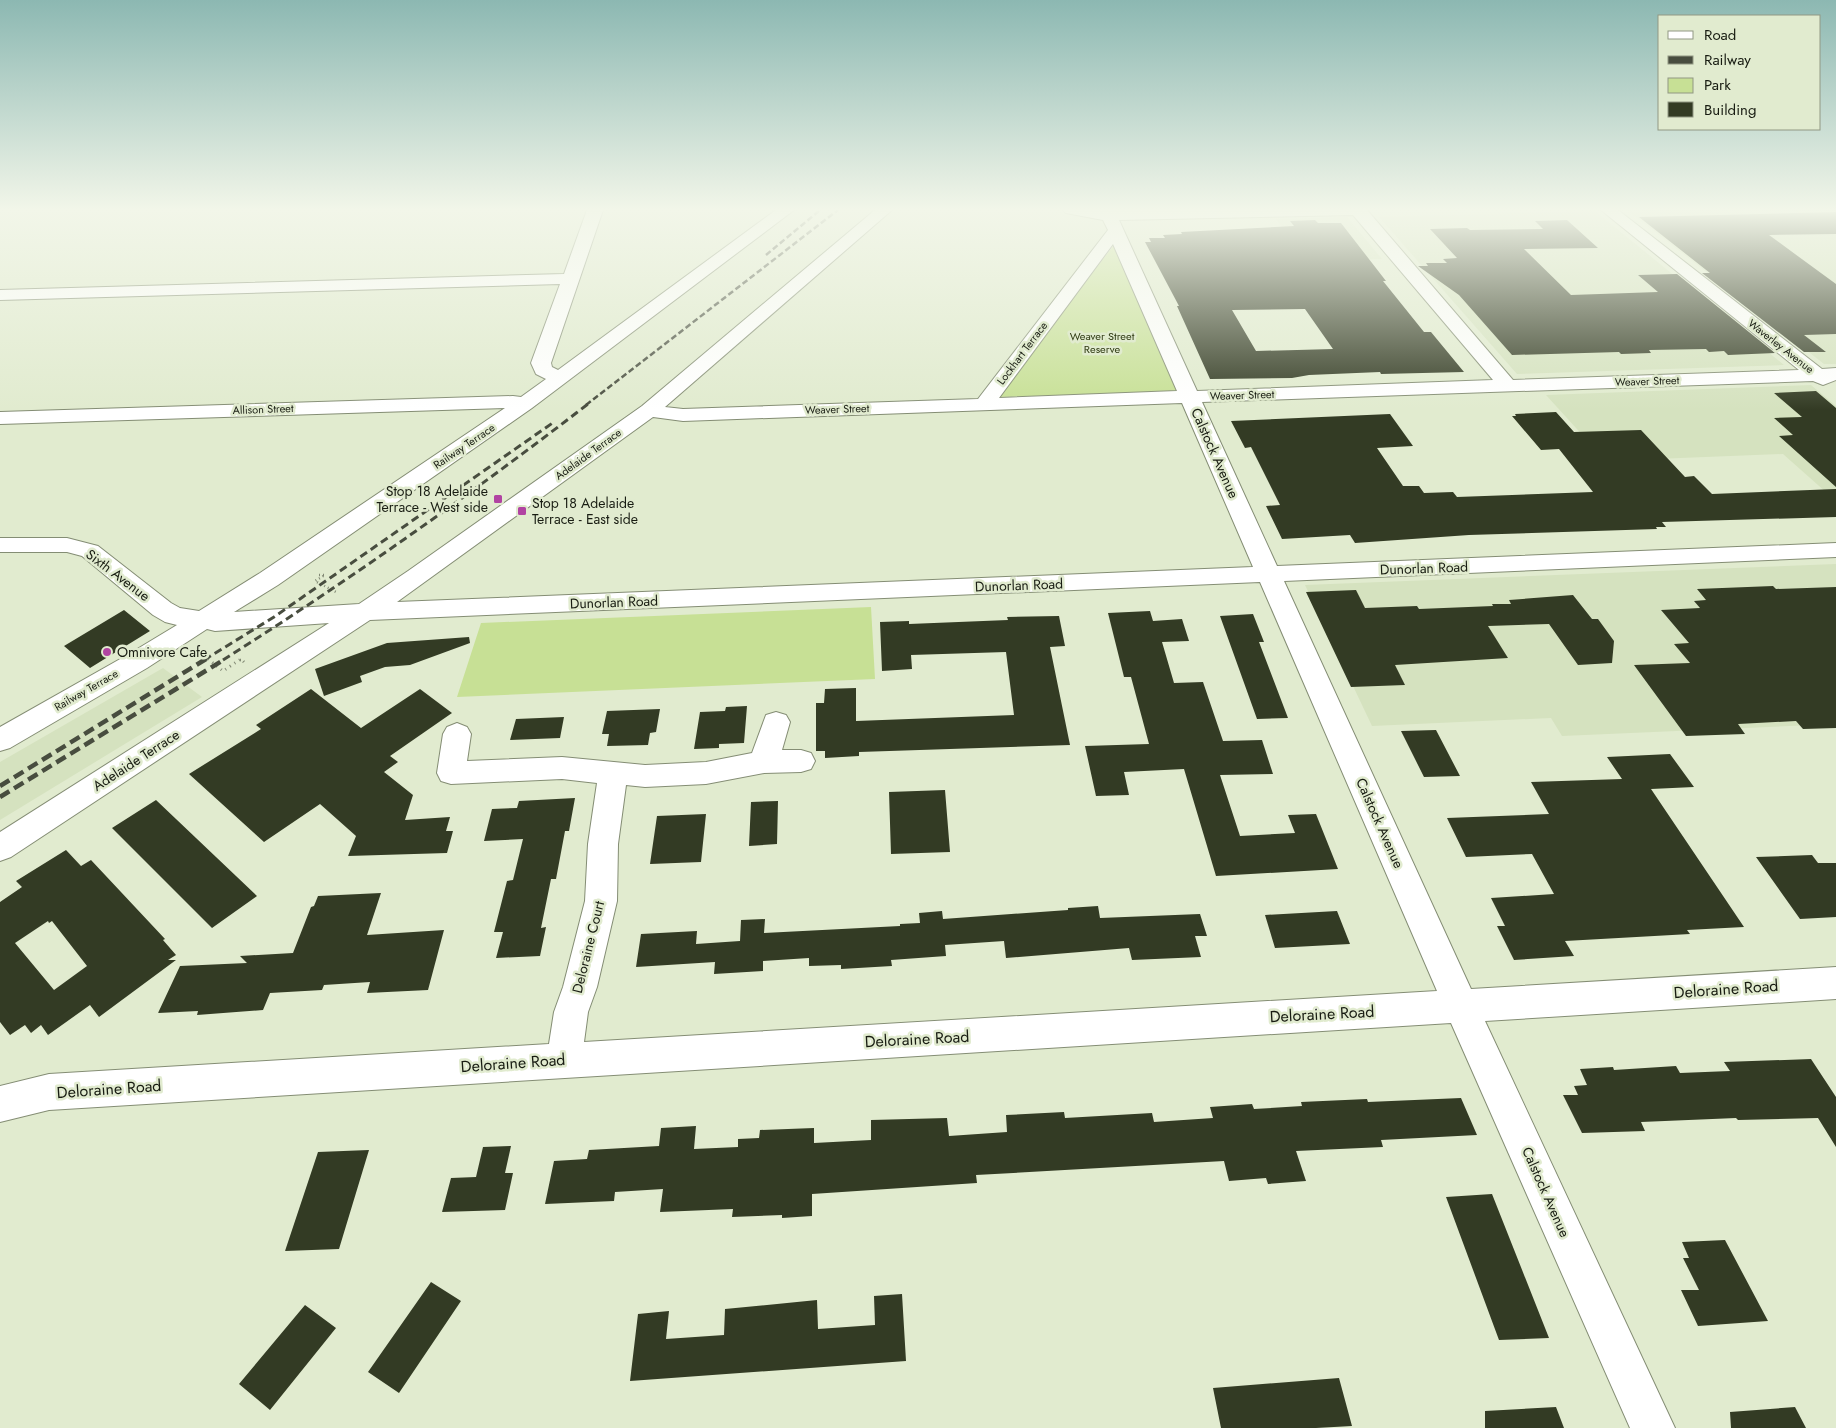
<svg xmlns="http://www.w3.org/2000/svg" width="1836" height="1428" font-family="Jost,sans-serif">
<rect width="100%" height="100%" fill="#e1ebcf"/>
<path fill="#d5e2bf" d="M1627 210H1836V364H1824Z
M1595 211 1784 365 1517 374 1379 217Z
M1347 217 1382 259 1307 261 1276 219Z
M1811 385 1836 406V501L1783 454 1606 461 1546 395Z
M1836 564V724L1562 736 1551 718 1372 726 1305 585Z
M163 668 202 697 0 820V762Z"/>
<path fill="#c7e095" d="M1114 245 1177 392 996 397Z
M871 607 875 679 457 697 481 623Z"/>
<path fill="#333b24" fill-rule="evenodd" d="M1836 212V234L1769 235 1836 284V334L1804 335 1826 352H1804L1702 273H1710L1639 217Z
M1315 220 1318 223H1341L1386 281H1383L1424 332H1431L1464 372 1381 374 1380 372 1309 375 1292 378 1210 379 1177 306H1179L1145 242H1151L1149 238H1165L1163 235 1182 234 1181 232 1294 226 1290 221ZM1305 309 1333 349 1256 351 1232 310Z
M1567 220 1598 248 1524 249 1571 295 1658 292 1638 275 1677 274 1775 353 1728 355 1724 351 1709 352 1706 349 1649 350 1651 353 1621 354 1619 352 1512 355 1459 295 1418 266H1428L1426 263H1447L1443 259 1457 258 1430 229 1467 228 1470 230 1543 229 1535 221Z
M1816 391 1836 408V487L1779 436 1793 435 1774 418 1802 417 1774 393Z
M1556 412 1574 432 1641 430 1685 477 1694 476 1712 494 1836 489V517L1662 522 1666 527H1656L1657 529 1469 535 1355 543 1350 535 1282 539 1266 506 1280 505 1251 447 1245 448 1231 421 1390 414 1413 446 1377 448 1403 486H1419L1424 493 1453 492 1457 497 1593 492 1559 449 1541 450 1512 416H1516L1515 414Z
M1773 586 1776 589 1836 587V728L1803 729 1796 721 1738 724 1745 734 1686 736 1634 665 1690 663 1674 644 1689 643 1661 610 1700 608 1694 601 1706 600 1697 589Z
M1356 590 1365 608 1417 606 1419 609 1493 606 1492 604H1511L1509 600 1573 595 1592 619H1598L1614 641 1612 663 1578 665 1549 624 1488 626 1508 658 1395 665 1405 685 1351 687 1306 592Z
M124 610 150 631 90 668 64 646Z
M1150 611 1153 621 1182 619 1189 641 1162 642 1174 683 1203 682 1223 741 1262 740 1273 774 1220 775 1240 836 1295 833 1288 815 1316 814 1338 869 1216 876 1184 769 1124 772 1129 795 1096 796 1085 746 1149 744 1131 677H1124L1108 613Z
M1253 614 1264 642H1259L1288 718 1257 719 1220 616Z
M1059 616 1065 646 1050 647 1070 745 859 752V756L825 758V751H816V703H824L825 689 856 688V721L1014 715 1006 652 911 655 912 669 882 671 880 622 909 621V624L1008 620 1007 617Z
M469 637 470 643 410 665 385 667 360 676 362 682 324 696 315 669 387 643Z
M311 689 361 728 420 689 452 713 390 756 398 762 384 772 413 795 405 820 450 817 446 831H453L447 853 348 856 356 836 320 804 264 842 189 774 261 729 256 725Z
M747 706 744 743 719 744V748L694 749 700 712 725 711 726 707Z
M660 709 656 732 650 733 648 745 607 746 609 734H602L607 711Z
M564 717 560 738 510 740 516 719Z
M1436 730 1460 776 1424 777 1401 731Z
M1670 754 1694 787 1651 789 1744 927 1687 930 1690 934 1565 941 1574 956 1514 960 1497 926H1505L1491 898 1554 894 1532 854 1466 857 1447 818 1549 814 1531 782 1622 779 1607 757Z
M945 790 950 852 891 854 889 792Z
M575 798 569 831H565L556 879H551L541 928 546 927 540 956 496 958 503 932H494L507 881 513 880 523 839 484 841 492 809 517 808 519 801Z
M156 800 257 896 212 928 112 828Z
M778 801 777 844 749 846 751 802Z
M706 814 701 862 650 864 657 816Z
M66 850 81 866 91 860 165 939 163 940 176 955 168 960H176L99 1017 90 1005 48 1035 41 1025 31 1033 25 1025 10 1035 0 1022V902L22 887 16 881ZM48 921 49 923 52 921 87 966 54 990 15 943Z
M1812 855 1818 863H1836V917L1800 919 1756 857Z
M381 893 367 935 444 930 428 990 367 993 370 982 324 985 322 990 270 993 263 1010 197 1015 198 1011 158 1013 180 966 247 963 240 956 293 953 311 907 314 906 318 896Z
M1098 906 1100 918 1200 914 1207 936H1195L1201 957 1132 960 1129 948 1006 958 1004 941 945 945 946 956 891 960 892 966 841 969V965L809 966V958L763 961V971L714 974 715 962 636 967 641 934 697 931 696 944 740 941 741 920 765 919 764 933 900 926V924L920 923 919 913 942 911 943 919 1068 910V908Z
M1337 911 1350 944 1275 948 1265 915Z
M1811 1059 1836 1097V1147L1818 1118 1738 1120 1736 1118 1641 1122 1645 1131 1582 1133 1563 1095H1578L1574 1086 1587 1085 1580 1069 1613 1067 1614 1070 1676 1066 1680 1073 1730 1071 1724 1062Z
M1461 1098 1477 1135 1381 1140 1383 1147 1296 1151 1306 1181 1268 1184 1266 1178 1229 1181 1224 1161 976 1175 977 1183 812 1194V1216L782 1218V1215L732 1217 733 1209 660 1212 663 1189 615 1192 614 1201 545 1204 554 1161 587 1159 589 1150 659 1146 661 1128 696 1126 694 1149 738 1147V1139L759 1138 760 1130 814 1128V1143L871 1140V1120L947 1118 949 1136 1007 1132 1006 1115 1064 1112 1065 1118 1152 1113 1154 1122 1213 1118 1210 1107 1252 1104 1254 1109 1302 1106 1301 1102 1367 1099 1368 1102Z
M511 1146 505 1173H513L505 1210 442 1212 451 1178 476 1177 483 1147Z
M369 1150 339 1249 285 1251 318 1152Z
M1492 1194 1549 1338 1499 1340 1446 1197Z
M1725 1240 1768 1321 1698 1326 1681 1290H1699L1683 1258H1689L1682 1242Z
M431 1282 461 1301 399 1393 368 1372Z
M902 1294 906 1361 630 1381 638 1314 669 1311 666 1339 724 1335 725 1309 817 1300 818 1329 875 1325 874 1296Z
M305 1305 336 1328 270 1410 239 1384Z
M1339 1378 1352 1426 1316 1428H1221L1213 1388Z
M1556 1407 1564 1428H1485V1411Z
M1795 1407 1806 1428H1731L1730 1412Z"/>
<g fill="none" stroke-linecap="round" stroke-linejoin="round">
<g stroke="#848d74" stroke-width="2">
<path id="minor" d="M587 210H603L551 363 552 367 558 370 776 210H794L532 408 278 585 234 612 359 604 408 571 642 406 875 210H892L665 407 683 409 978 399 1108 230 1103 220 1066 213 1063 210H1367L1513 380 1799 370 1601 210H1618L1822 369 1836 368V380L1823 385 1813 381 1202 402 1277 566 1836 543V557L1284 581 1471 989 1836 967V999L1485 1021 1675 1428H1630L1451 1023 49 1110 0 1122V1086L49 1074 549 1044 554 1012 563 987 585 901 588 844 597 783 562 779 451 784 441 781 437 773 443 734 447 727 457 723 467 727 471 734 467 761 562 757 645 765 706 762 752 753 766 715 776 712 786 715 790 722 782 750H801L811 753 815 761 811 769 801 772 764 773 706 784 645 787 626 785 618 844 617 901 597 987 588 1012 584 1042 1437 991 1260 582 370 620 11 857 0 861V832L329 623 215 631 207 629 147 668 10 748 0 751V727L129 654 177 625 165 622 153 615 82 556 67 552H0V538H67L98 546 171 603 180 608 199 611 260 573 505 408 0 424V412L513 396 521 397 546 379 536 374 531 363 560 284 0 300V290L564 274ZM1353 215 1493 380 1197 391 1119 220ZM1113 244 1177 391 999 398ZM1182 403 1253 567 397 602 653 417 683 421Z"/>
</g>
<path stroke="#828975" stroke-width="2.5" stroke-dasharray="1 3" stroke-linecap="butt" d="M319 575H325L315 581 336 592
M198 650 210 660
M240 660H242"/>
<path stroke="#828975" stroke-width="3" stroke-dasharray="1 4.5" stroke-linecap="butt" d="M208 659 223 671 241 659 244 662"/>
<use href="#minor" fill="#fff" fill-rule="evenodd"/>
<path stroke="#484d3f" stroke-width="2.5" stroke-dasharray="6 3" stroke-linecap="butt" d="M766 255 820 210
M586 405 838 210"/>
<path stroke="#484d3f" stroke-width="3" stroke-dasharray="8 4.5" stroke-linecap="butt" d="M204 660 274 617 554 422
M223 660C348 581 470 495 588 404"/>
<path stroke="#484d3f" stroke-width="4.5" stroke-dasharray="11 5.5" stroke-linecap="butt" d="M0 786 206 659
M0 797 225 659"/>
</g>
<linearGradient id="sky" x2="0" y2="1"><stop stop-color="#8cb8b2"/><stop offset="0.51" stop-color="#f2f6e9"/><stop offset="1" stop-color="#f2f6e9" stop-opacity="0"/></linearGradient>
<rect width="1836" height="410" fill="url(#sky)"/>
<g fill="#b143a2" stroke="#e1ebcf" stroke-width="2">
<rect x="493" y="494" width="10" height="10" rx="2.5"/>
<rect x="517" y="506" width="10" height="10" rx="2.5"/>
<circle cx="107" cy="652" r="5"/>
</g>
<g text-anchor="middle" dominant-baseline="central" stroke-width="5" stroke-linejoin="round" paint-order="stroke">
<g font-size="11" fill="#2d3811" stroke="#e1ebcf">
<text x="1102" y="336">Weaver Street<tspan x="1102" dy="13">Reserve</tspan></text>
</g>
<g font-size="11" fill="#181c12" stroke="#e1ebcf">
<text transform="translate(1781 346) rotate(38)">Waverley Avenue</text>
<text transform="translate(1022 353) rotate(-53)">Lockhart Terrace</text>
<text transform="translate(1647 381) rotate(-2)">Weaver Street</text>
<text transform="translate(1242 395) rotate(-2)">Weaver Street</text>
<text transform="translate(263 409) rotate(-2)">Allison Street</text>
<text transform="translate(837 409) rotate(-2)">Weaver Street</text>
<text transform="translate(464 446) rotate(-34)">Railway Terrace</text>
<text transform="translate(588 454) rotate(-36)">Adelaide Terrace</text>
<text transform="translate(86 690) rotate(-30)">Railway Terrace</text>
</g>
<g font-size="14" fill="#181c12" stroke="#e1ebcf">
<text transform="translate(1215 453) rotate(66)">Calstock Avenue</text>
<text transform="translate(1424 568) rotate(-2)">Dunorlan Road</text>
<text transform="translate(118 575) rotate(37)">Sixth Avenue</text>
<text transform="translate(1019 585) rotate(-2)">Dunorlan Road</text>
<text transform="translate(614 602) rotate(-2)">Dunorlan Road</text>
<text transform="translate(136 760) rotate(-33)">Adelaide Terrace</text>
<text transform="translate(1380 823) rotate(66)">Calstock Avenue</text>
<text transform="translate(588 947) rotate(-76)">Deloraine Court</text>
<text transform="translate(1546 1192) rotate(66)">Calstock Avenue</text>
</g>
<g font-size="14" fill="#181c12" stroke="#e1ebcf" text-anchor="start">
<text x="488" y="491" text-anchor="end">Stop 18 Adelaide<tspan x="488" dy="16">Terrace - West side</tspan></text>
<text x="532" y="503">Stop 18 Adelaide<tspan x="532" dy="16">Terrace - East side</tspan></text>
<text x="117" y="652">Omnivore Cafe</text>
</g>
<g font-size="16" fill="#181c12" stroke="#e1ebcf">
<text transform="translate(1726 989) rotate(-4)">Deloraine Road</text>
<text transform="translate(1322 1014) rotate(-3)">Deloraine Road</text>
<text transform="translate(917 1039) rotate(-3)">Deloraine Road</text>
<text transform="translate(513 1063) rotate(-4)">Deloraine Road</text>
<text transform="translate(109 1089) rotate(-4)">Deloraine Road</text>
</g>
</g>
<rect x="1658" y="15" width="162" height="115" fill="#e1ebcf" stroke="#919883"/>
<rect x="1668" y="31" width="25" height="8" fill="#ffffff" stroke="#919883"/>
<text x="1704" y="40" font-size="15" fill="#181c12">Road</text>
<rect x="1668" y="56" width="25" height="8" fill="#484d3f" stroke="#919883"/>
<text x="1704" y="65" font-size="15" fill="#181c12">Railway</text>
<rect x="1668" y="78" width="25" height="15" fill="#c7e095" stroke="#919883"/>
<text x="1704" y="90" font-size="15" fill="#181c12">Park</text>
<rect x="1668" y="102" width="25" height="15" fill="#333b24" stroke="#919883"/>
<text x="1704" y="115" font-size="15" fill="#181c12">Building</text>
</svg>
